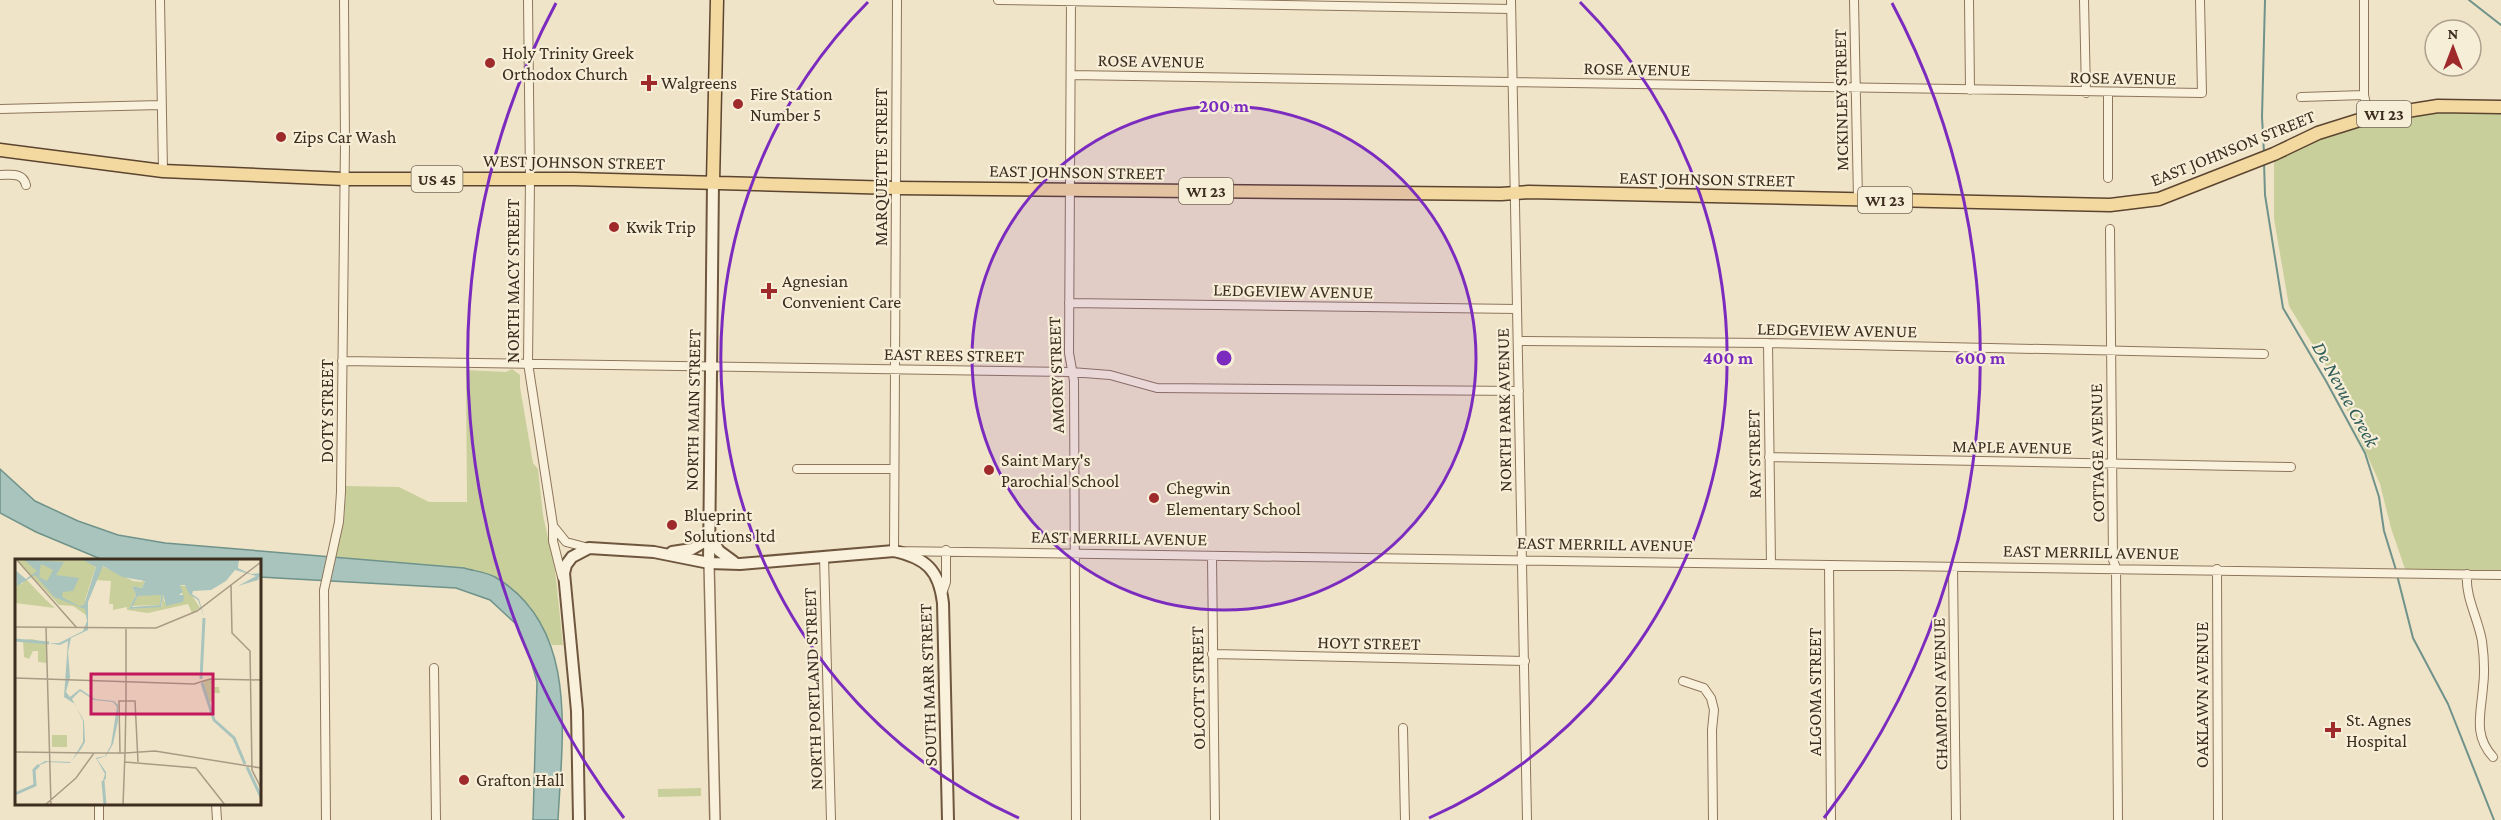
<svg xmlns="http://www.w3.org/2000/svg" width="2501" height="820" font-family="'Crimson Pro',serif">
<rect width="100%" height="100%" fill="#f0e4c8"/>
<path fill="#c9cf9b" d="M2501 107V575L2406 572 2391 528 2380 484 2332 376 2289 306 2274 219V154L2369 117Z
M512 369 520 375V387L533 463 538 469 543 515 555 570 563 645H552L530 606 464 568 331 558 344 522 346 486 399 487 429 502H467L466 370 506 372Z
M701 788V796L658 797V789Z"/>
<path fill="#a9c4bc" stroke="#6f938a" stroke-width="1.5" d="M0 469 35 501 78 521 118 535 165 543 464 568C474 571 486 572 495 577 580 627 562 737 558 820H533L537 682 528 651 516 624 490 600 456 588 260 577V560H103L36 532 0 513Z"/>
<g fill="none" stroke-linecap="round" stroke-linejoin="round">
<path stroke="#6f938a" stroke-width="2" d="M2469 0 2501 25
M2264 153 2262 117 2265 0
M2264 162 2265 195 2283 308 2326 381 2365 453 2379 497 2384 531 2396 570
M2397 575 2413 638 2448 704 2494 820"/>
<g stroke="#8d765c" stroke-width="10">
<path id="minor" d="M160 0 163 171
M528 0 530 179 528 363 553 525V541L562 577
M897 0 894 551 2501 575
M998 0 1511 9
M1071 0 1069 353 1074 381 1076 820
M1511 0 1527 820
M1854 0 1858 200
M1969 0 1970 90
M2084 0 2086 93
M2364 0V95L2369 117
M1071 75 2202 93 2200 0
M2108 93V178
M2301 97 2364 95
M0 109 160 105
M0 175C11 175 23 172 26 185
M2110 229 2113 560 2116 568 2118 820
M1069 303 1517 309
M1518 341 1768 343 2264 354
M1768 343 1771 564
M342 361 1071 372 1110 375 1157 388 1519 391
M1769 457 2291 467
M797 469H894
M554 527 566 542 589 548
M1212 556 1215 820
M824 557 831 820
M1829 565 1831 820
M1953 567 1956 820
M2217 569 2218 820
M2467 574C2465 597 2478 618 2482 641 2484 656 2485 672 2483 687 2481 714 2473 735 2493 757
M942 594 946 582V550
M1212 654 1525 661
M434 668 436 820
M1683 681 1704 688 1711 698 1714 710 1712 730 1713 820
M1403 728 1405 820
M99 804V820
M216 804 217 820
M326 820 324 590 339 522 341 492 345 143 344 0"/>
</g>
<g stroke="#8d765c" stroke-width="12">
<path id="tertiary" d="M709 563 715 820"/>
</g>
<g stroke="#6f573f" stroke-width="14">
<path id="secondary" d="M709 535 719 551 734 562
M672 552 692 549 709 539
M709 563 713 182
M579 820 577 711 564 573 566 565 572 557 589 548 654 552 709 563 740 564 894 551C926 558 939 570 943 603L948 820"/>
</g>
<g stroke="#5b4430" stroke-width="15">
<path id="primary" d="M0 150 163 171 344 179H574L896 188 1501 194 1529 192 2110 205 2159 199 2274 154 2318 133 2369 117 2438 106 2501 107
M713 182 717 0"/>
</g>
<use href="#minor" stroke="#faf1dc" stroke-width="8"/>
<use href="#tertiary" stroke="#faf1dc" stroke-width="9"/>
<use href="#secondary" stroke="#faf1dc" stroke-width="10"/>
<use href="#primary" stroke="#f3d9a0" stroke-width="12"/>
</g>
<circle cx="1224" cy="358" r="252" fill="#7b2cbf" fill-opacity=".12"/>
<g fill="none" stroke="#7b2cbf" stroke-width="3">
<circle cx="1224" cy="358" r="252"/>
<path d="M1019 818A504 504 0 0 1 868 2M1580 2A504 504 0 0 1 1429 818"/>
<path d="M624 818A756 756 0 0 1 556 3M1892 3A756 756 0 0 1 1824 818"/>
</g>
<g fill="#9e2a2b" stroke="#f7eed8" stroke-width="2">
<circle cx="490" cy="63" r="6"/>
<path d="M646 74h6v6h6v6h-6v6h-6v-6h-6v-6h6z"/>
<circle cx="738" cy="104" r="6"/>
<circle cx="281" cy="137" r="6"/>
<circle cx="614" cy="227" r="6"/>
<path d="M766 282h6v6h6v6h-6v6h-6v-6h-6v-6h6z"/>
<circle cx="989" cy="470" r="6"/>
<circle cx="1154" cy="498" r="6"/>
<circle cx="672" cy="525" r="6"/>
<path d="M2330 721h6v6h6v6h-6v6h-6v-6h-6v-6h6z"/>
<circle cx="464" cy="780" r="6"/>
</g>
<g text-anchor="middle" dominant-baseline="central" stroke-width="4.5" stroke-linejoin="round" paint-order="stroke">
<g fill="#f7eed8" stroke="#756857" stroke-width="1.5">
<rect x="2357" y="101" width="54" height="26" rx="4.5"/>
<rect x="411.5" y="166" width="51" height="26" rx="4.5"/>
<rect x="1179" y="178" width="54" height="26" rx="4.5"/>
<rect x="1858" y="187" width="54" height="26" rx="4.5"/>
</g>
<g font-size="16" font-weight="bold" fill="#3d2e20">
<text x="2384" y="114">WI 23</text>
<text x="437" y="179">US 45</text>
<text x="1206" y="191">WI 23</text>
<text x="1885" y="200">WI 23</text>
</g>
<g font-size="18" fill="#3d2e20" stroke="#f7eed8" text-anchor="start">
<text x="502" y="53">Holy Trinity Greek<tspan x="502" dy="21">Orthodox Church</tspan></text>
<text x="661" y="83">Walgreens</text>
<text x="750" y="94">Fire Station<tspan x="750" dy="21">Number 5</tspan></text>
<text x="293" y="137">Zips Car Wash</text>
<text x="626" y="227">Kwik Trip</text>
<text x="782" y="281">Agnesian<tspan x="782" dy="21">Convenient Care</tspan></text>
<text x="1001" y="460">Saint Mary's<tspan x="1001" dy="21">Parochial School</tspan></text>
<text x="1166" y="488">Chegwin<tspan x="1166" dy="21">Elementary School</tspan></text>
<text x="684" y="515">Blueprint<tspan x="684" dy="21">Solutions ltd</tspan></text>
<text x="2346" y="720">St. Agnes<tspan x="2346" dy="21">Hospital</tspan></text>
<text x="476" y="780">Grafton Hall</text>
</g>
<g font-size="18" fill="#3d2e20" stroke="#f7eed8">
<text transform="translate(1151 61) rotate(1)">ROSE AVENUE</text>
<text transform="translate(1637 69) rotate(1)">ROSE AVENUE</text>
<text transform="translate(2123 78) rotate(1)">ROSE AVENUE</text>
<text transform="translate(1841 100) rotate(-91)">MCKINLEY STREET</text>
<text transform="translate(2233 148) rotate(-22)">EAST JOHNSON STREET</text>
<text transform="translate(574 162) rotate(1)">WEST JOHNSON STREET</text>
<text transform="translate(881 167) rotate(-90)">MARQUETTE STREET</text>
<text transform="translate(1077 172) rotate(1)">EAST JOHNSON STREET</text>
<text transform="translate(1707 179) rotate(1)">EAST JOHNSON STREET</text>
<text transform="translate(513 281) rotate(-90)">NORTH MACY STREET</text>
<text transform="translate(1293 291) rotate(1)">LEDGEVIEW AVENUE</text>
<text transform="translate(1837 330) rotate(1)">LEDGEVIEW AVENUE</text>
<text transform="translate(954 355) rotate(1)">EAST REES STREET</text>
<text transform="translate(1056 375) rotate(-92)">AMORY STREET</text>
<text transform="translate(693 410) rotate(-89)">NORTH MAIN STREET</text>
<text transform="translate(1504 410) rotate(-91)">NORTH PARK AVENUE</text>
<text transform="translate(327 411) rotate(-90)">DOTY STREET</text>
<text transform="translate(2012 447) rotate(1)">MAPLE AVENUE</text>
<text transform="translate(2097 453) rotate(-91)">COTTAGE AVENUE</text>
<text transform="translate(1754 454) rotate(-91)">RAY STREET</text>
<text transform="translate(1119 538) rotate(1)">EAST MERRILL AVENUE</text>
<text transform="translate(1605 544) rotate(1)">EAST MERRILL AVENUE</text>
<text transform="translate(2091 552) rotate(1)">EAST MERRILL AVENUE</text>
<text transform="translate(1369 643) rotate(1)">HOYT STREET</text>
<text transform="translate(928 685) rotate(-92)">SOUTH MARR STREET</text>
<text transform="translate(1198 688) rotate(-91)">OLCOTT STREET</text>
<text transform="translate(813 689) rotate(-92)">NORTH PORTLAND STREET</text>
<text transform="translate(1815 692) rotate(-90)">ALGOMA STREET</text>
<text transform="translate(1940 694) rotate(-91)">CHAMPION AVENUE</text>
<text transform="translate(2202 695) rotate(-90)">OAKLAWN AVENUE</text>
</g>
<g font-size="20" font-style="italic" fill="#2f5d5a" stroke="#f7eed8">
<text transform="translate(2346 394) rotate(61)">De Nevue Creek</text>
</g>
</g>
<g transform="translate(15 559)">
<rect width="246" height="246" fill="#f0e4c8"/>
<path d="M1 0H66L81 7 70 41 71 56 58 47 44 46ZM87 7 118 22 127 23 131 19 127 29 117 27 121 36 114 50 147 47 146 32 129 29 137 26H159L148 35 149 43 168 40 166 28 161 26 171 27 185 49 177 54 173 45 133 54 112 51V48L98 51V45H94L96 22 80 21ZM11 20 30 40 40 49 0 44V23L7 25ZM146 35 145 46 117 47 123 37ZM17 80 31 84 32 104 23 103V92H18L14 100 9 98 8 81ZM200 120 199 128H204L205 134H199V143H193L187 122ZM37 176H52V188H37Z" fill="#c9cf9b"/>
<path d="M8 0 49 3 41 16 64 19 58 32 48 33 47 38 64 47 69 46 81 8 66 0H224L223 9 236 15 246 14 243 21 223 27 241 17 220 11 211 22 196 31 178 32 177 35 184 40 189 58 183 41 174 35 170 26H165L168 33 164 36H169L168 43 151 47 148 35 146 48 114 50 121 36 117 27 127 29 130 22 107 18 88 7 73 43V71L56 79 53 93 55 118 51 133 55 138 65 130 80 140 99 142 103 146V162L98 185 91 197 82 200 91 213V219L87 225 90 215 81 199 90 197 96 186 102 148 98 143 79 141 65 132 57 140 69 162 70 183 66 190 55 204 32 203 20 208 30 202 56 203 68 183V162L60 145 49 138 53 82 45 86 34 84H44L68 72 72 62 70 50 39 38 20 16 2 27 0 11 11 20 22 12ZM26 5 38 11 32 22 24 18ZM146 36 145 46 117 48 123 37Z" fill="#a9c4bc" fill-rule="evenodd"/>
<path fill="none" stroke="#a9c4bc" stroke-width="3" d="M0 81 34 84M186 120 189 59M187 124 199 161 219 179 230 205M232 208 246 238M88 222 90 246M0 235 20 226 19 211 24 206"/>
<path fill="none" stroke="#a89b85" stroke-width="1.5" d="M1 0 62 69M216 26 217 74 235 92 237 211 246 229M0 68 141 69 182 52 246 3M31 68 36 246M0 119 179 125 195 120 246 121M111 142 110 194 140 192 246 209M111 142V70M0 193 79 194M105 194 104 142H120L123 203M110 203 181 209 210 246M30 246 61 219 79 194H110L108 246"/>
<path fill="#c2185b" fill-opacity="0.15" stroke="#c2185b" stroke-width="3" d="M76 115H198V155H76Z"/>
<rect width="246" height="246" fill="none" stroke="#3d2e20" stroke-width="3"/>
</g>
<circle cx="1224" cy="358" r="9" fill="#7b2cbf" stroke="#f7eed8" stroke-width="3"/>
<g font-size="18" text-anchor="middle" font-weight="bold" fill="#7b2cbf" stroke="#f7eed8" stroke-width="4.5" stroke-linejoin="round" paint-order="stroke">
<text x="1224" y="112">200 m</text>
<text x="1728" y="364">400 m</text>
<text x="1980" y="364">600 m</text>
</g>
<g transform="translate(2453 48)"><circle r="28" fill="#f7eed8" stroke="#ada18e" stroke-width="1.5"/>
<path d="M0-4.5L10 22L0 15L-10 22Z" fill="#9e2a2b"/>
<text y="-9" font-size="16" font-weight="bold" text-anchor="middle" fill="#3d2e20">N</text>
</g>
</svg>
